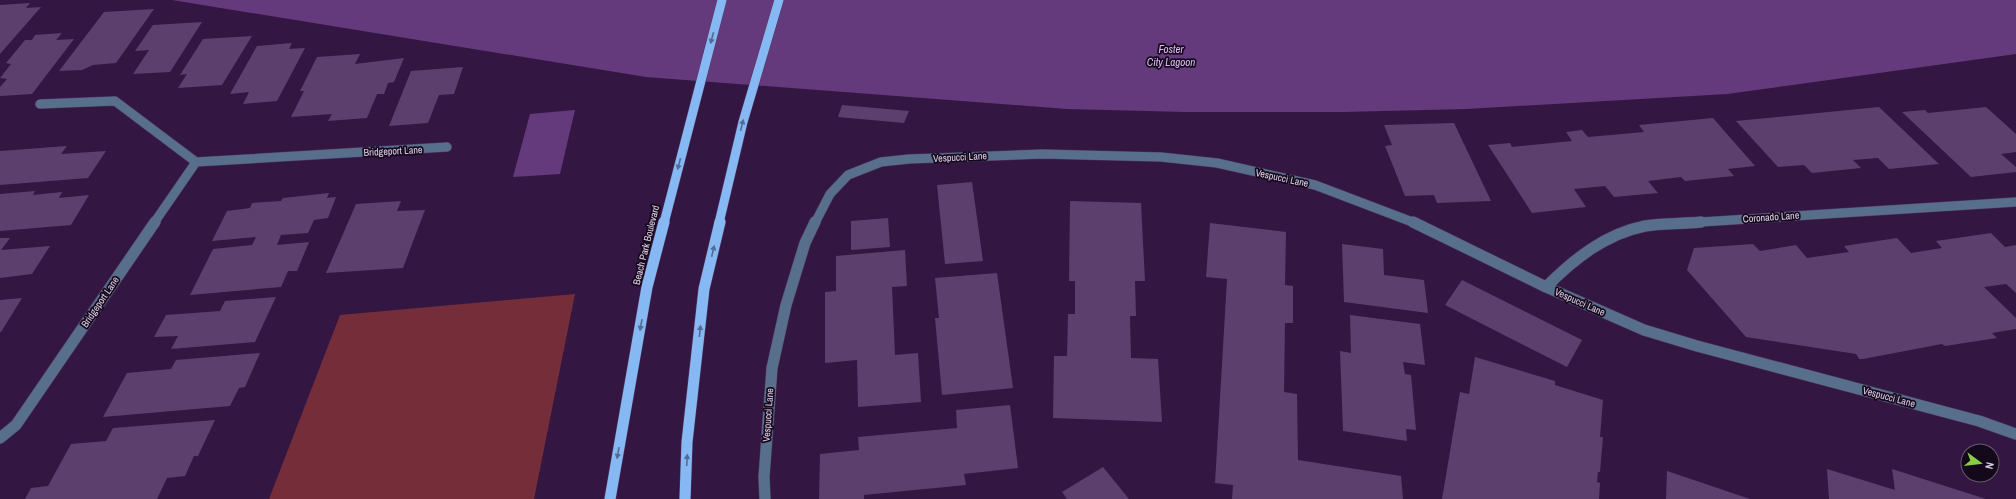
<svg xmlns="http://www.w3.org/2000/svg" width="2016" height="499" font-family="'Archivo Narrow',sans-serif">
<rect width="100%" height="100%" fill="#331742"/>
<path fill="#762d3a" d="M575 294 534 499H269L340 315Z"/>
<path fill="#653a7d" d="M172 0H2016V54L1727 94 1466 109 1343 112H1186L1067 109 646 77Z
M575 110 560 174 513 177 530 114Z"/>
<path fill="#5c3f6d" d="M30 3 26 8 41 7 0 54V5Z
M154 9 116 63 93 65 82 70 59 71 104 12Z
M202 22 170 72 133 74 149 50 135 51 153 25Z
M62 33 56 40 74 39 32 94 0 96V87L7 79 0 78 11 64 6 63 25 40H32L35 35Z
M252 36 222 85 178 88 187 74 180 75 203 39Z
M292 43 289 49 305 48 277 101 243 104 249 92 230 94 257 46Z
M360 54 355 64 404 58 394 82 388 83 384 94H377L367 118 328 121 332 114 291 117 304 91H300L317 57Z
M463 67 454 94 439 95 428 123 389 126 411 71Z
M842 105 909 111 904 123 838 117Z
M1879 107 1939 164 1889 169 1878 158 1853 160 1861 168 1812 173 1804 165 1778 167 1736 121Z
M1986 107 2016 134V152L2001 154 2016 167V172L1971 177 1902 112 1925 110 1928 113Z
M1713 118 1755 166 1728 169 1734 176 1685 181 1681 177 1648 181 1658 193 1614 197 1605 186 1574 189 1586 207 1532 213 1488 145 1510 143 1512 147 1572 141 1566 132 1582 130 1588 137 1644 132 1639 125Z
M1454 123 1491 201 1437 203 1434 195 1405 196 1385 146 1392 145 1384 125Z
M67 146 61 154 106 151 88 178 0 185V151Z
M972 182 983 261 945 264 937 185Z
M35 191 33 195 62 192 59 198 89 195 71 225 0 231V194Z
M329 193 327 198 336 197 328 218 314 220 308 233 281 235 277 245 309 242 297 271H288L281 287 190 295 213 249 252 245 256 237 212 241 227 211 250 208 252 203 281 201 283 198Z
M401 201 397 211 425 210 403 268 326 273 356 204Z
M1070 201 1141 203 1145 281H1135L1136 316H1130L1131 358 1158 359 1162 422 1053 418 1054 356H1067L1068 314H1075V281H1069Z
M888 218 890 247 851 250V221Z
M1210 223 1286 232 1285 285 1293 286V323H1285L1284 392 1297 394 1298 460 1401 476 1403 499H1232L1233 485 1215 483 1227 279 1206 277Z
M1991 233 2005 247 2016 245V293L2006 284 1984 287 2016 318V329L1992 333 1997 338 1945 346 1942 344 1863 359H1859L1856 354 1746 337 1687 270 1694 248 1753 244 1760 251 1796 245 1807 258 1849 252 1844 246 1897 238 1911 253 1942 248 1936 241Z
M0 238H10L1 250 50 246 32 274 0 278Z
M1342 244 1383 249 1384 275 1424 280 1428 313 1344 302Z
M905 250 907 286 892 287 895 355 918 353 921 402 858 407 857 360 825 363V292L836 291V256Z
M997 273 1013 388 942 395 935 318H939L935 278Z
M1462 280 1582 340 1567 367 1445 305Z
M276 297 255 342 171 349 178 336 154 337 166 315 220 311 225 301Z
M22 298 1 332H0V300Z
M1350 315 1420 324 1425 365 1403 362 1405 374 1411 375 1416 430 1406 429 1407 441 1343 431 1340 351 1351 353Z
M260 353 245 387 239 388 230 406 103 417 127 373 171 369 176 360Z
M1475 357 1555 381V385L1603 400 1600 437H1603L1600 472H1598L1597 482 1600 483 1599 499H1442L1460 392 1469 394Z
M1010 405 1018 468 964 474 966 485 864 495V499H819L820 454 859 450 858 437 957 428 956 410Z
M215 420 198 456H194L185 476 167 478 157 499H25L31 488 48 486 71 444 106 441 113 428Z
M1103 467 1129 499H1067L1062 492Z
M1827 469 1895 490 1892 469 1986 499H1829Z
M1667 471 1750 499H1666Z"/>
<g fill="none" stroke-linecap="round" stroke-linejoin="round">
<g stroke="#4f355d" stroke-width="10">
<path id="minor-far1" d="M40 104 115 101 196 162 154 223
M196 162 447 147
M815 223 830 194 848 175 881 162 909 159 1042 154 1161 157 1217 163 1315 185 1415 223
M1685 223 2016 202"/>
</g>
<g stroke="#4f355d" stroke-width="12">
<path id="minor" d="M1413 222 1546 287 1644 330 1697 346 1979 421 2016 434
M1546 287C1574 259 1605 234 1645 226 1663 223 1682 224 1701 222
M0 438 16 425 155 222
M765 499 764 477 772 368 786 305 805 243 815 222"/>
</g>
<g stroke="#4f355d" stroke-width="10">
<path id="major-far1" d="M664 223 722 0
M719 223 743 122 779 0"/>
</g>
<g stroke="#4f355d" stroke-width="12">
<path id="major" d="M610 499 647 287 664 222
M685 499 687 442 704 289 720 222"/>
</g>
<use href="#minor-far1" stroke="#576f8b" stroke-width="9"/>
<use href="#minor" stroke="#576f8b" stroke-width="11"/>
<use href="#major-far1" stroke="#86b9f3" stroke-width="9"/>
<use href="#major" stroke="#86b9f3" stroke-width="11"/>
</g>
<defs><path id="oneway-solid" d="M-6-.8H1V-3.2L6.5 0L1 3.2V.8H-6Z"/></defs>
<g fill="#536a92">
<use href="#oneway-solid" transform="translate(712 38) rotate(105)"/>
<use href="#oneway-solid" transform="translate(742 125) rotate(-76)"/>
<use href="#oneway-solid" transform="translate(679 164) rotate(105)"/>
<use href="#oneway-solid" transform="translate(713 251) rotate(-77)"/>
<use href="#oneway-solid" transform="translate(641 325) rotate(100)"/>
<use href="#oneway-solid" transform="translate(700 331) rotate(-84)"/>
<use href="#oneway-solid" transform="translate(618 453) rotate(100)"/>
<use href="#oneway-solid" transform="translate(687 460) rotate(-87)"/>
</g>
<g text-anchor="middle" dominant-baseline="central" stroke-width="3.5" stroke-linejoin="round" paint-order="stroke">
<g font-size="10" fill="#e1d0eb" stroke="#14091b">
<text transform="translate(393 151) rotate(-3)">Bridgeport Lane</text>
<text transform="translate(960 157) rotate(-3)">Vespucci Lane</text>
<text transform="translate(1282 178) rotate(12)">Vespucci Lane</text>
<text transform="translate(1771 217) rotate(-4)">Coronado Lane</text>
<text transform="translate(646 245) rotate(-76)">Beach Park Boulevard</text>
<text transform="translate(100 302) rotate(-56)">Bridgeport Lane</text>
<text transform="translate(1580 302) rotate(24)">Vespucci Lane</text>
<text transform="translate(1889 397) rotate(15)">Vespucci Lane</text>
<text transform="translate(768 415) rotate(-86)">Vespucci Lane</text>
</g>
<g font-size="11" font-style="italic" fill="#e2bff9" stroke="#14091b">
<text x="1171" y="49">Foster<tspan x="1171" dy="13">City Lagoon</tspan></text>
</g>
</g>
<g transform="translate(1980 463) rotate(105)"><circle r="19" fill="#14091b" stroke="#66596e"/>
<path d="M0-3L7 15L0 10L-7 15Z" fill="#8ace47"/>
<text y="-6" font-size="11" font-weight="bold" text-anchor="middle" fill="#e1d0eb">N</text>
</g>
</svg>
